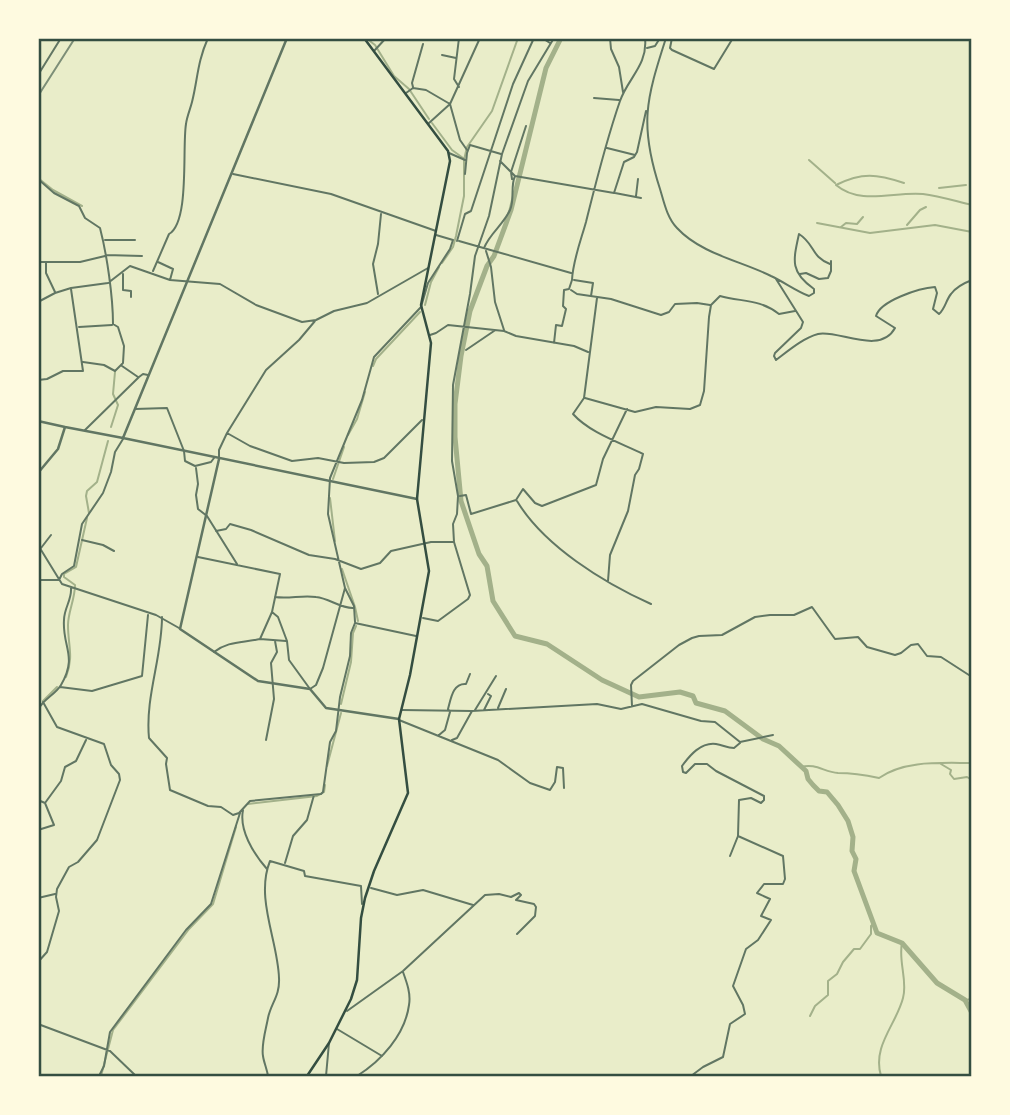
<svg xmlns="http://www.w3.org/2000/svg" width="1010" height="1115" font-family="Lato,sans-serif">
<rect width="100%" height="100%" fill="#e9edc9"/>
<g fill="none" stroke-linecap="round" stroke-linejoin="round">
<path stroke="#a3b18a" stroke-width="2" d="M366 38 375 45 394 76 409 89 429 119
M802 38H850
M432 123 452 150 463 158
M809 160 835 183
M38 178 53 190 82 206
M904 183C877 174 862 172 836 185 861 206 895 191 923 194 939 196 955 201 972 205
M939 188 966 185
M817 223 870 233 935 225 972 232
M907 225 920 210 926 207
M841 227 846 223 857 224 863 217
M442 263 453 247 456 236 464 196V160L467 147 492 111 518 38
M425 305 431 282 439 267
M373 366 376 359 420 312
M111 427 118 405 113 394 115 372
M348 435 357 419 365 392
M333 479 344 447
M330 498 335 541
M89 513 86 496 87 491 97 482 108 441
M342 569 355 607 358 621
M66 677C74 656 68 646 68 625 68 612 75 599 75 585L64 577V574L76 567 87 518
M43 701 57 687
M341 704 351 662 353 633 356 626
M38 717 39 715
M941 764 951 770 950 774 954 779 967 777 972 780
M327 766 341 713
M801 767C816 763 824 772 838 773 853 773 865 775 879 778 904 760 941 763 972 763
M248 804 317 796 324 792 325 785
M965 1000 972 999
M810 1016 815 1006 828 995V981L837 974 843 962 854 949H860L871 934V926L874 923
M101 1076 113 1030 189 929 213 904 236 827
M881 1076C872 1046 896 1025 903 998 908 981 898 961 902 943"/>
<path stroke="#a3b18a" stroke-width="5" d="M561 38 546 68 511 210 494 256 487 266 470 311 461 356 455 404V437L461 501 479 554 487 566 493 601 515 636 547 644 602 680 639 697 680 692 693 696 696 703 725 711 763 739 779 746 806 771 808 779 813 785 819 791 827 792 838 805 848 821 853 837 852 851 856 859 854 871 877 933 902 943 937 983 965 1000 972 1013"/>
<path stroke="#617663" stroke-width="2" d="M542 38 550 43
M610 38 611 49 619 67 623 92
M666 38C646 100 639 125 660 189 664 202 667 218 677 228 701 254 741 261 771 276 784 282 796 291 809 296L814 293V289C790 272 793 261 799 234 815 244 811 257 830 264
M672 38 670 48 672 50 714 69 733 38
M647 48 655 46 660 38
M374 51 386 38
M442 55 456 58
M38 75 61 38
M413 87 412 83 423 44
M459 87 454 79 459 38
M406 93 413 88 426 90 450 104 460 140 467 150
M594 98 619 100
M429 123 450 104 480 38
M607 148 635 155
M449 153 465 160
M500 161 515 176 614 193 624 162 634 157 637 152 646 111
M233 174 331 194 436 231
M465 174 467 153 470 145 501 154
M38 179 54 193 79 206 85 218 100 228C107 255 113 297 113 324L118 327 124 346 123 363 115 371 104 365 83 362
M512 179 511 172 526 126
M615 193 641 198
M636 196 638 179
M436 235 453 240
M105 240H135
M457 241 465 214 471 211 513 84 534 38
M459 241 571 273
M484 248C490 233 504 224 510 210 515 199 510 187 515 176
M486 251 491 267 495 302 504 330
M106 255 142 256
M38 262H46V273L55 292
M46 262H80L105 256
M158 262 173 269 170 280
M153 271 169 234C190 222 182 147 186 124 187 116 190 110 192 102 198 78 197 63 208 38
M123 274V290L131 291V297
M800 274 806 273 819 279 828 278 831 271V261
M776 279 803 322 801 328 775 353 774 356 776 360C788 351 803 338 818 334 837 329 880 356 895 328L876 316C880 301 919 288 935 287L937 293 933 309 939 314C945 309 946 300 951 294 956 287 964 283 972 280
M574 280 593 283 591 296
M571 290 577 294 611 299 661 315 669 312 675 304 697 303 710 305
M378 294 373 264 378 244 381 214
M597 298 584 398 573 414C590 433 621 443 643 454L639 469 635 475 628 511 610 555 608 581
M38 302 55 293 71 288 108 283 130 266 170 280 220 284 256 305 302 322 316 320 334 311 367 303 428 268
M79 327 112 325
M430 335 436 333 448 325 504 331 516 336 574 346 588 352
M554 343 556 325 562 326 566 309 563 306 564 290 569 289 572 280C573 260 581 240 586 222 596 182 606 141 620 101 628 78 648 65 645 38
M466 350 494 331
M122 366 138 377
M38 380 47 379 63 371H83L71 289
M585 398 635 412 656 407 690 409 700 405 704 391 709 317 711 305 720 296C742 302 760 299 779 314L795 311
M135 409 167 408 184 451 185 461 195 466 211 462 214 458
M85 430 139 377 143 374 148 375
M227 433 250 446 292 461 318 458 344 463 374 462 384 458 422 420
M219 457V450L227 433 266 370 299 340 315 321
M196 468 198 484 196 495 198 509 207 516 237 564
M460 496 466 495 471 514 516 500 523 489 535 503 542 506 596 485 603 459 627 409
M517 501C544 546 604 583 651 604
M216 531 226 529 230 524 251 530 309 555 335 559 361 569 380 563 391 551 431 542H453
M82 540 103 545 114 551
M38 545 62 584 156 615 179 628
M41 548 51 535
M198 557 280 574 272 612 260 639C242 643 228 641 214 652
M38 580H59L62 574 74 566 82 524 103 493 111 472 115 452 123 439
M345 588 354 606 355 622
M275 597C289 599 302 595 316 597 329 598 341 609 354 608
M272 612 278 617 287 641 289 660 310 689 316 685 323 668 345 588 328 514 330 478 362 400 374 357 421 307 428 283 450 249 453 240
M162 617C162 658 145 697 149 738L167 758 166 764 170 790 208 806 221 807 233 815 239 813 250 801 321 794 323 792 330 742 336 731 340 697 350 656 351 633 355 623 416 636
M423 618 438 621 468 599 470 595 454 542 453 524 457 514 458 496 452 461 453 385 470 294 475 256 489 216 502 154 528 81 554 38
M260 639 286 641
M60 687 92 691 142 676 148 615
M632 706 631 685 633 681 679 645 692 638 699 636 722 635 755 617 770 615H794L812 607 835 639 858 637 867 647 895 655 901 653 911 645 918 644 927 656 941 657 972 677
M498 708 506 689
M38 710C43 699 55 695 61 685 78 656 62 647 64 620 64 608 72 600 71 588
M402 710 472 711 597 704 621 709 642 704 701 721 715 722 740 742 773 735
M475 710 496 676
M484 710 491 696 488 694
M399 720 498 760 530 783 550 790 555 782 557 767 563 768 564 788
M439 735 445 730 450 712 448 709C451 698 453 683 466 684L470 674
M266 740 274 699 271 663 277 652 275 641
M452 740 457 738 472 711
M38 800 45 803 54 825 38 830
M45 803 61 781 65 767 76 761 86 740
M243 810C239 830 253 853 267 869
M730 856 738 836 739 800 751 798 761 803 764 800V796L716 771 707 764H695L686 773 683 772 682 766C690 755 701 742 716 744 723 745 727 748 734 748L740 743
M285 863 293 836 307 820 314 795
M371 888 397 895 423 890 473 905
M38 898 55 894
M38 962 47 952 59 911 56 897 57 889 69 867 78 862 97 840 120 780 119 774 111 765 104 744 57 727 43 702
M347 1011 403 971 485 895 499 894 511 897 519 893 521 895 516 900 534 904 536 907 535 916 517 934
M38 1024 110 1051 136 1076
M337 1029 382 1056
M99 1076 104 1066 110 1032 186 930 211 904 240 813
M268 1076C267 1069 264 1063 263 1056 261 1045 266 1029 268 1018 271 1003 280 996 279 978 278 941 255 898 270 861L304 871 305 876 361 886 362 904
M326 1076 329 1043
M357 1076C381 1061 405 1035 409 1005 411 994 407 983 403 972
M691 1076 703 1067 723 1057 730 1024 745 1014 743 1005 733 986 746 949 758 940 771 920 761 916 770 899 757 893 764 884H783L785 879 783 856 738 836"/>
<path stroke="#617663" stroke-width="2.5" d="M38 421 65 427
M123 438 417 499
M219 459 180 629 258 681 310 689 326 708 399 719
M38 473 58 449 65 427 123 438 287 38"/>
<path stroke="#344e41" stroke-width="2.5" d="M307 1076 329 1043 351 999 357 980 361 918 365 898 374 871 408 793 399 719 410 675 429 571 417 499 431 343 421 305 450 161 448 151 364 38"/>
<path stroke="#7c8e77" stroke-width="2" d="M38 96 75 38"/>
</g>
<rect width="1010" height="1115" fill="none" stroke="#fefae0" stroke-width="80"/>
<rect x="40" y="40" width="930" height="1035" fill="none" stroke="#344e41" stroke-width="2.5"/>
</svg>
